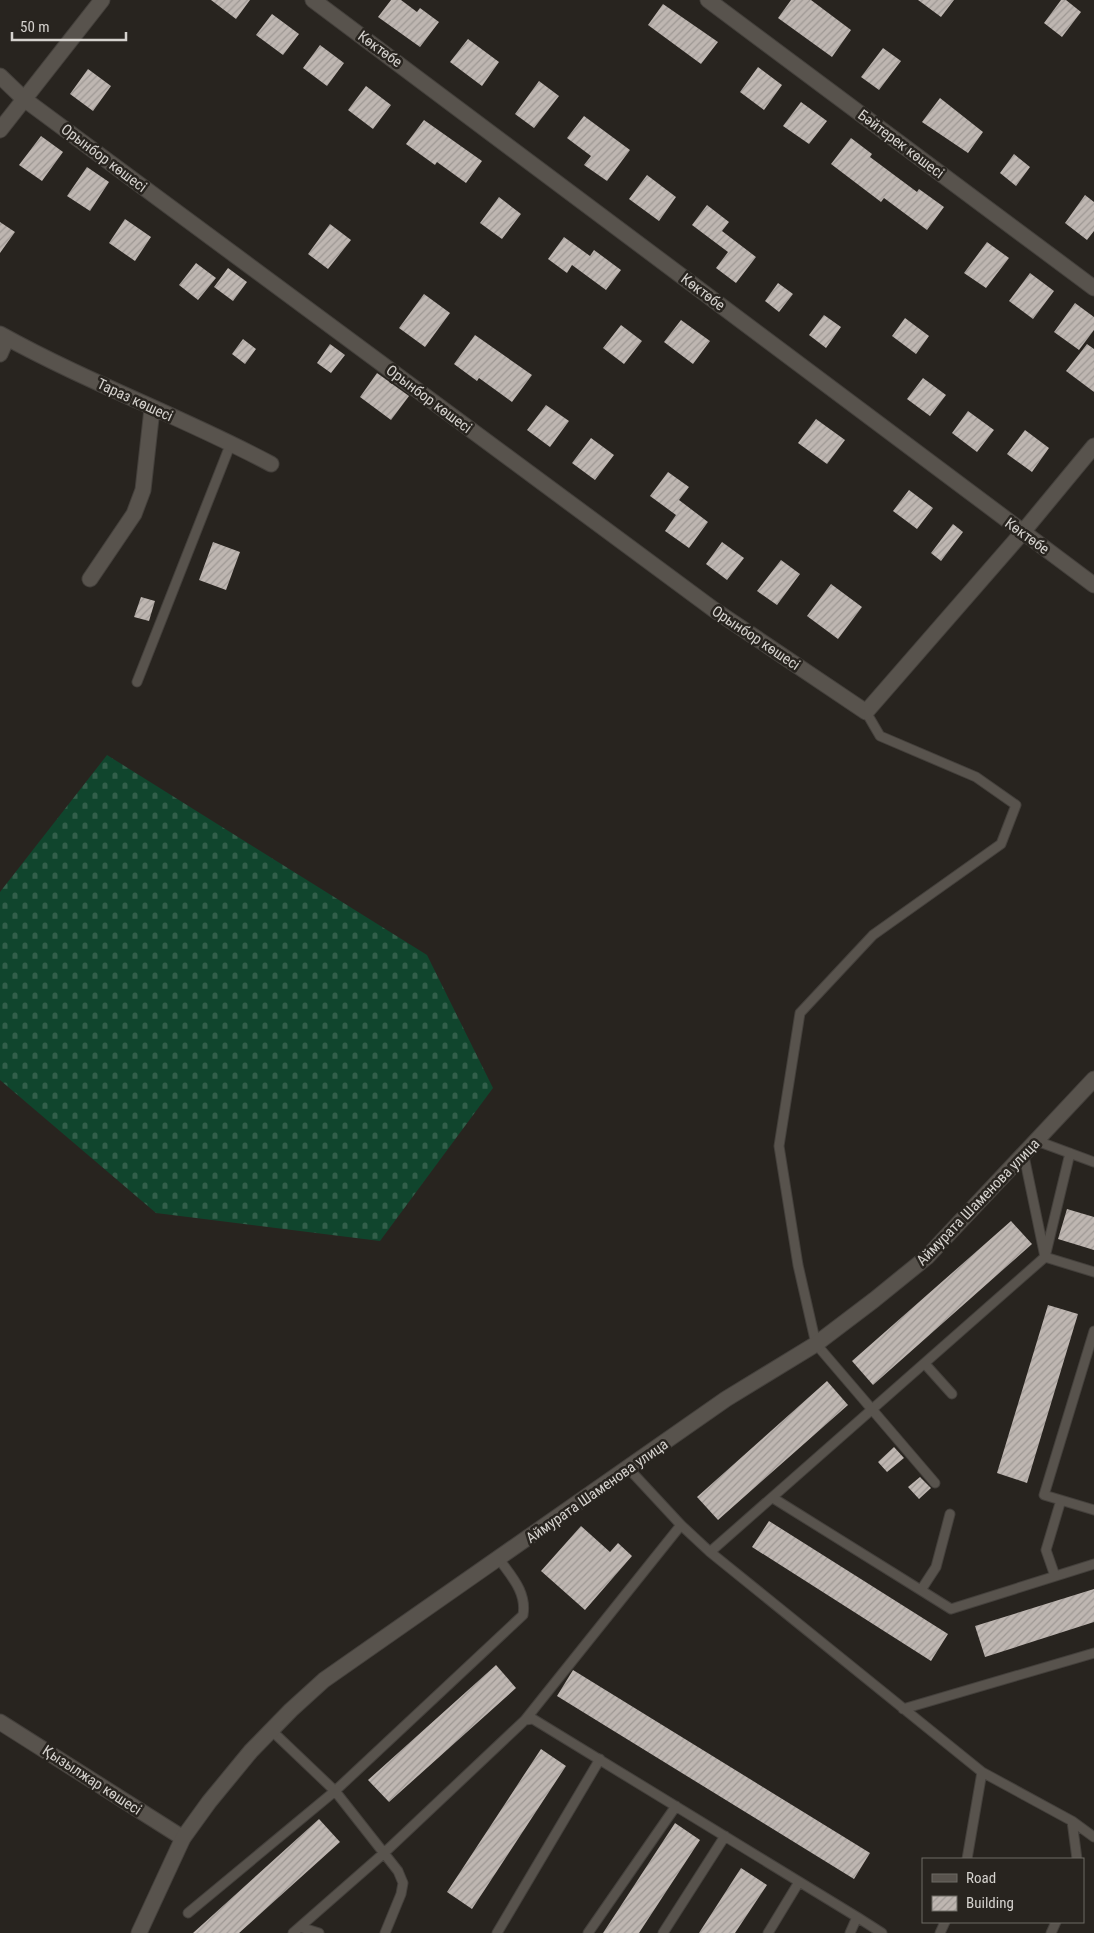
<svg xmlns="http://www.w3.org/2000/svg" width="1094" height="1933" font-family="'Roboto Condensed',sans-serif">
<defs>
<pattern id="cemetery-stones" width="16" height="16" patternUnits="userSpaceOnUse" patternTransform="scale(1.25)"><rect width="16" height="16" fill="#10452d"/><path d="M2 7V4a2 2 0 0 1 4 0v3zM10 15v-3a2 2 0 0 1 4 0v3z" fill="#325f4a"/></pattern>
<pattern id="building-hatch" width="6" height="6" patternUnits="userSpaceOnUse" patternTransform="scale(1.25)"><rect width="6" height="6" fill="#beb6b1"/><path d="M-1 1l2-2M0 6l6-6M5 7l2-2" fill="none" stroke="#9e9894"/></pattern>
</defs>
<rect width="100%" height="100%" fill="#28241f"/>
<path fill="url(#cemetery-stones)" d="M107 755 427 955 493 1088 380 1241 156 1213 0 1080V892Z"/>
<path fill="url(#building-hatch)" d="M211 0H250L236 19Z
M391 0H401L417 12 420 8 439 22 420 47 378 17Z
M791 0H811L851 30 832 57 778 18Z
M918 0H954L941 17Z
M1061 0H1066L1081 12 1062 37 1044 23Z
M663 4 718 42 701 64 648 25Z
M272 14 299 34 283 55 256 35Z
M468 39 499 62 482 86 450 62Z
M320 45 344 63 327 86 303 68Z
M883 48 901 61 879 90 861 77Z
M758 67 782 85 764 110 740 92Z
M88 69 111 86 93 111 70 94Z
M539 81 559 96 534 128 515 114Z
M366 86 391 105 373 129 348 110Z
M940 98 983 132 968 153 922 122Z
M801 102 827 121 809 144 783 126Z
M584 116 630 150 607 181 584 165 591 156 567 138Z
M424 120 482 161 466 183 437 162 435 165 406 144Z
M41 136 63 152 42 181 19 165Z
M851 138 872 154 870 157 917 192 919 189 944 207 927 230 884 198 881 202 831 164Z
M1014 154 1030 167 1016 186 1000 173Z
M87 167 109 182 90 211 67 196Z
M647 175 676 197 659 221 629 199Z
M1085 195 1094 202V231L1087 240 1065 223Z
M499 197 521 214 502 239 480 223Z
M707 205 729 222 722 231 756 257 736 283 716 268 728 252 692 225Z
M125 219 151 237 135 261 109 243Z
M0 222 15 232 0 253Z
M330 224 351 240 328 269 308 254Z
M564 237 590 256 594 250 621 270 606 290 572 265 567 273 548 259Z
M987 242 1009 258 986 288 964 273Z
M196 263 216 278 198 300 179 285Z
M228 268 247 282 233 301 214 287Z
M1030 273 1054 291 1033 319 1009 301Z
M778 283 793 294 779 312 765 301Z
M424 294 450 313 425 347 399 328Z
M1075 303 1094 317V330L1079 350 1054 332Z
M824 315 841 327 826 348 809 335Z
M905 318 929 336 916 354 892 336Z
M681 320 710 341 693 364 664 342Z
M621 325 642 341 624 364 603 348Z
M475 335 532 375 512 402 479 378 477 381 454 364Z
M243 339 256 349 245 364 232 354Z
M330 344 345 355 331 373 317 363Z
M1087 344 1094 349V392L1066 371Z
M377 373 409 396 391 420 360 397Z
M923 378 946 395 930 416 907 399Z
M546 405 569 421 550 447 527 430Z
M968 411 994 430 977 452 952 433Z
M816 419 845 440 827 464 798 443Z
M1025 430 1049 448 1032 472 1007 454Z
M591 438 614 455 595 480 572 463Z
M668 472 689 487 679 500 708 522 689 548 665 531 676 515 650 496Z
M909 490 933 508 917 529 893 511Z
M953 524 963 532 941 561 931 553Z
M213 542 240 552 226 590 199 580Z
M722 542 744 558 727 580 706 564Z
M781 560 800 574 777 605 757 591Z
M831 584 862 607 838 639 807 616Z
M141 597 155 601 149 621 134 617Z
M1067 1209 1094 1217V1250L1058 1239Z
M1011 1221 1032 1244 873 1385 852 1361Z
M1048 1305 1078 1314 1027 1483 997 1473Z
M827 1381 848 1405 718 1520 697 1497Z
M894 1447 904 1458 887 1472 878 1462Z
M920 1477 931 1488 919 1499 908 1487Z
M769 1521 948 1634 931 1661 752 1547Z
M581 1526 610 1552 618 1543 632 1556 585 1610 541 1571Z
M1094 1589V1622L985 1657 975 1626Z
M496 1665 516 1688 389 1802 368 1780Z
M573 1670 870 1853 854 1879 557 1696Z
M541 1749 566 1766 472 1909 447 1892Z
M319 1819 340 1842 239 1933H193Z
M675 1823 700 1840 639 1933H603Z
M741 1868 767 1885 735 1933H699Z"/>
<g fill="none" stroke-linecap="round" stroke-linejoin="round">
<g stroke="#44403c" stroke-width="11">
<path id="lane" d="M137 682 231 443
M866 712 880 736 976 777 1016 805 1001 844 873 935 800 1013 779 1146 798 1265 816 1344 935 1483
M1037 1141 1094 1162
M1024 1156 1045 1257 1094 1272
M1094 1331 1044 1495 1094 1510
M925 1364 952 1394
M629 1469 681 1525
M773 1498 951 1609 1094 1564
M710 1552 1045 1257 1070 1153
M1055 1576 1046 1550 1061 1500
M921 1590 936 1567 950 1514
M903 1709 1094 1653
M525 1720 681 1525 710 1552 982 1772 1072 1821 1077 1859
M1072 1821 1094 1837
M967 1859 982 1772
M188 1913 335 1791 271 1730
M300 1927 319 1933
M293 1933 383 1854 525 1720 533 1719 857 1917
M385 1933 401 1894 403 1883 398 1871 335 1791 523 1615C527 1592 511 1576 499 1559
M497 1933 600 1759
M588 1933 676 1806
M663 1933 725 1836
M768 1933 799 1882
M850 1933 857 1917 882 1933
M940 1933 945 1922
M1051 1933 1056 1922"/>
</g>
<g stroke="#44403c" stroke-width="17">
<path id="street" d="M313 0 1094 585
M708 0 1094 288
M0 76 24 99 713 609 866 712 1022 533 1094 446
M0 130 102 0
M0 334C88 383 183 417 271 464
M0 354 7 338
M90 579 134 514 143 490 152 409
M0 1722 183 1838"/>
</g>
<g stroke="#44403c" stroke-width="17">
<path id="secondary" d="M139 1933 183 1838 209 1802 251 1751 291 1710 324 1680 726 1399 816 1344 874 1300 927 1257 1094 1079"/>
</g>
<use href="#lane" stroke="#58534d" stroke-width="9"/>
<use href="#street" stroke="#58534d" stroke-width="15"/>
<use href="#secondary" stroke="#58534d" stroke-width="15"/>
</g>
<g text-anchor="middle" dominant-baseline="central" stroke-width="5" stroke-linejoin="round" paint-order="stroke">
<g font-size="15" fill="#d5d2ce" stroke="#28241f">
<text transform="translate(380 49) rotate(36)">Көктөбе</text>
<text transform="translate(901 144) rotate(37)">Бәйтерек көшесі</text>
<text transform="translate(104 158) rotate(37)">Орынбор көшесі</text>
<text transform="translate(703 292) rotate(37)">Көктөбе</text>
<text transform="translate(429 399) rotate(37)">Орынбор көшесі</text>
<text transform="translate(135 400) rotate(25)">Тараз көшесі</text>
<text transform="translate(1027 536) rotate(36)">Көктөбе</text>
<text transform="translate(756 638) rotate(34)">Орынбор көшесі</text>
<text transform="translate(978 1202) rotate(-46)">Аймурата Шаменова улица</text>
<text transform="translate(597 1491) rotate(-35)">Аймурата Шаменова улица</text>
<text transform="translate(92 1780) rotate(33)">Қызылжар көшесі</text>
</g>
</g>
<rect x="922" y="1858" width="162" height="65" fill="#28241f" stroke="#6d6a65"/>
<rect x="932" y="1874" width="25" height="8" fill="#58534d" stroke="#6d6a65"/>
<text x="966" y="1883" font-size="15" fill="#d5d2ce">Road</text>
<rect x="932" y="1896" width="25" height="15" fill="url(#building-hatch)" stroke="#6d6a65"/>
<text x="966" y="1908" font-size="15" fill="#d5d2ce">Building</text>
<path d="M12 32v8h114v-8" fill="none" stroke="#d5d2ce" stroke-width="2.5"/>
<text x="20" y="32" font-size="15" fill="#d5d2ce" stroke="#28241f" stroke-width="4" paint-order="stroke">50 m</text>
</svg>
